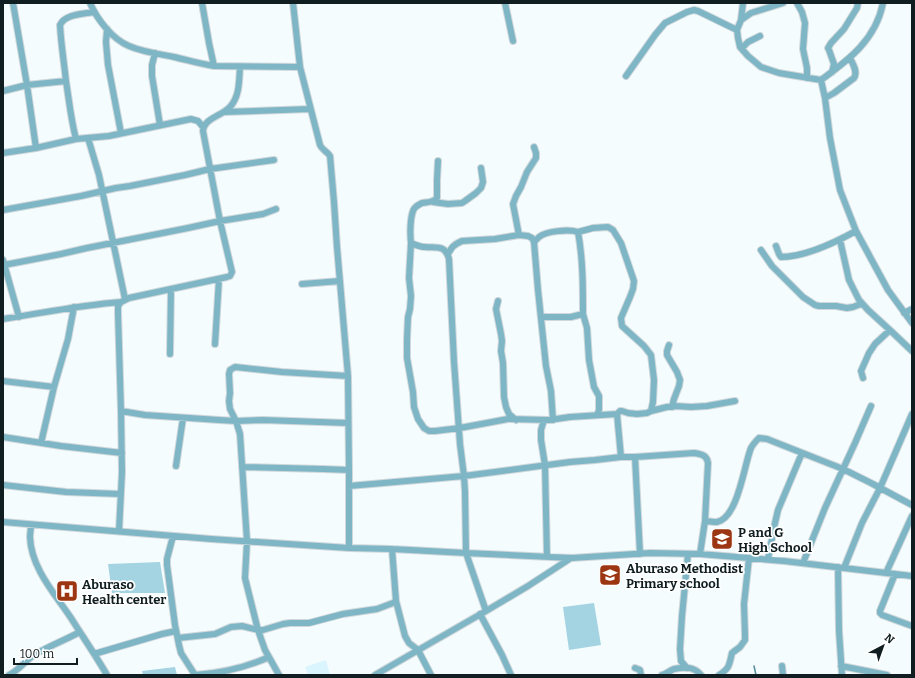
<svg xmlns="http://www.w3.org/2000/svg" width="915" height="678" font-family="Bitter,serif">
<rect width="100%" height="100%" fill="#f5fcfe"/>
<path fill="#daf5fd" d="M326 660 330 675H308L305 667Z"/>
<path fill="#a4d4e2" d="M160 562 165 593H112L108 564Z
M594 603 601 645 569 650 563 607Z
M175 667 177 675H143L142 671Z"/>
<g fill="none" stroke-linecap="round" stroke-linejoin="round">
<path stroke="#558d9d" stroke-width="1.5" d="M754 666 756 675"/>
<g stroke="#d0d8db" stroke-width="8">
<path id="minor" d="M13 3 27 85 36 148
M90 3C97 19 112 39 129 46 143 52 159 54 174 57 187 60 200 64 214 66L300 67
M202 3 209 43 214 66
M293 3 300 67 320 145C322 150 327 151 330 156L334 202 337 247 348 376 349 470V548
M505 3 513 41
M783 3 751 13 741 20 737 30 738 38 740 47 748 56 761 67 779 73 821 80C850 59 876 39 883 3
M797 3 802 12 805 23 803 49 807 68V78
M741 20 743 3
M107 29 106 42 108 65 121 133
M742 48 748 42 760 36
M155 53 152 65V76L160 125
M832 72 834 64 829 50 828 48 831 43 844 29 857 8 858 3
M626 76 655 35 665 23 687 12 694 10 698 11 737 30
M821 80 825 98 830 138 840 190 856 231 869 255 888 290 912 323
M3 91 27 85 66 81
M825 98 834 93 854 78C858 72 853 64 850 58
M224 112 310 109
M88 138 99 175 125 299
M76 139C71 120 69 100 66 81 64 62 61 44 60 25 65 14 83 14 94 12
M3 153 36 148 76 139 109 136 191 119 198 121 203 127
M438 161 437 180V198C432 203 428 202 422 203 418 205 414 207 413 211 410 219 410 235 411 243 416 245 420 247 425 247 436 248 445 244 449 259L454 362 460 444 464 476 465 492 466 553 486 611
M433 202 448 204 462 203 465 201 476 193 481 188 483 182 481 168
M3 210 81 196 116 188 130 186 185 175 210 169 274 160
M578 232 593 228 608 227 613 230 621 243 634 281 633 289 630 297 621 318 622 326 644 346 651 355 654 380 653 402 651 411
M519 235 513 204 516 196 521 187 527 172 536 158V153L534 147
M840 240 849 280 859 300 868 310 892 332 912 351
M534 242C535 241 538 238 539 237 546 231 569 229 578 232 583 259 583 287 583 314
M411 243 409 278 411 296 410 309 408 317 407 339V358L413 392 414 407 418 419 424 428 429 431H435L460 428 508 419 549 420 570 417 617 414 620 411H622L628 413 637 414 647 413 651 411 667 407 675 406 691 407 707 406 735 401
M776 246 779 254 781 257C805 257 836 242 856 231
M761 250 772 266 803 297 815 305 819 306H836L847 308 853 307 861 304
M448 254C452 247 453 245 462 241L495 239 519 235 528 236 532 238 534 242 538 290 546 366 551 391 553 420
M3 260 19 317
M4 265 61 254 87 248 188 228 220 221 251 216 263 214 276 209
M302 284 340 281
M498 301 496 309 501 334 502 341 501 351 503 363 504 397 506 407 509 414 516 420
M904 313 912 309
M542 317H571L583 314 587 328 589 360 594 387 599 396V410L597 415
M3 319C42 313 81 305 121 302
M215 344 219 279
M669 345 667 351V355L677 372 680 380 679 386 674 399 672 407
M170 354 171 289
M863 378 861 371 869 353 875 344 890 330
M3 381 54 387
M121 411 145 415 219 420 236 421 263 420 348 423
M617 414 621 457
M544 420 541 430V440L545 465 547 557
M3 437 61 446 122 453
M41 443 54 387 68 339 74 307
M635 457 640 554
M176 466 183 418
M242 467 323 469 349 470
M3 485 66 492 120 494
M349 486 464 476 570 462 595 460 621 457H635L694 453C701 454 707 455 708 463L705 521 700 554
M705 521C708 521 713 522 717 522 738 518 744 465 751 448 753 444 756 441 759 438L767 439 843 469 871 483 912 505
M3 522 211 539 349 548 392 549 466 553 572 558 650 553 700 554 784 561 912 576
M31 525C31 529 30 533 30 537 31 568 55 594 71 618 83 637 96 656 107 675
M119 531 122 472 121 411 118 313V306L121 302 129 298 227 277 230 276 232 272 220 221 203 131C204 118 222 116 230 107 240 96 239 80 240 67
M173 536 167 559V565L175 625 179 645 181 653 195 675
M392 549 396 601 405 636 409 643 418 650 431 675
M768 559 775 523 778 510 802 453
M803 563 825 508 855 443 871 406
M838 567 839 631 842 675
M844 568 862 523 880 488 912 414
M886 573 912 516
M895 574 880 611V613L882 615 912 626
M480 614 502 655 511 675
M178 638 215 634 231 627 242 626 258 630H263L283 624 290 623H309L343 614 377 609 393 603 396 601
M94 654 162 634 176 631
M782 666 783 675
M841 666 887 675
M635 668 640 670 641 675
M687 668 681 661 680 649 682 616 688 554
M9 675C19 670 25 661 34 655 49 646 65 640 80 632
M195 675C222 673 245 668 269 657
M279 675 265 650 258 630 245 578 247 541 240 434 236 421 230 409 229 401 230 393 229 374 230 370 235 367 282 372 348 376
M375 675 486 611 528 586 571 558
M662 675C666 674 669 671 674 669 684 667 694 666 701 675
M719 675C730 668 729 665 732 653L740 647 745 640V635L744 604 749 558"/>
</g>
<use href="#minor" stroke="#7eb6c6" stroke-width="6"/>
</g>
<defs>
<g id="school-square" transform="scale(1.15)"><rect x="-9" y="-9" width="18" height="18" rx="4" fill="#9c3612" stroke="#fff"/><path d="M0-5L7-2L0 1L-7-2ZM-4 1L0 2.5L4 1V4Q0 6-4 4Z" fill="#fff"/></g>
<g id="hospital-square" transform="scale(1.15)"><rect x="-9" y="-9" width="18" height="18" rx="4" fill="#9c3612" stroke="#fff"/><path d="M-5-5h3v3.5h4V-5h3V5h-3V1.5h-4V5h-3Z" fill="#fff"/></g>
</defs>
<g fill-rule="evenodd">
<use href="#school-square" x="722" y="539"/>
<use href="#school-square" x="610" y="575"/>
<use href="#hospital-square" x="67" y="591"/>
</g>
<g text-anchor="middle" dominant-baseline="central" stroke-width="3.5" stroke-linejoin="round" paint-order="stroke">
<g font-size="13" font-weight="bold" fill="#101e21" stroke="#fff" text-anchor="start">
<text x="738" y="532">P and G<tspan x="738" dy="15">High School</tspan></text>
<text x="626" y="568">Aburaso Methodist<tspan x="626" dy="15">Primary school</tspan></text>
<text x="82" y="584">Aburaso<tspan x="82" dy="15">Health center</tspan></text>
</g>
</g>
<rect width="915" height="678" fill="none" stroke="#101e21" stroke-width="8"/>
<g transform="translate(883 646) rotate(41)" stroke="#ffffff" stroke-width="3" paint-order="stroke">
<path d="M0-3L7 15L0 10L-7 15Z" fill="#101e21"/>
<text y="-6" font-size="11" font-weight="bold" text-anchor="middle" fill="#101e21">N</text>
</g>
<path d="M14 658v6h63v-6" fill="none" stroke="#101e21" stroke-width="2"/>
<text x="20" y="658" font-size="12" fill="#101e21" stroke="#ffffff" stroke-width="3" paint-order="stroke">100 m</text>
</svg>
